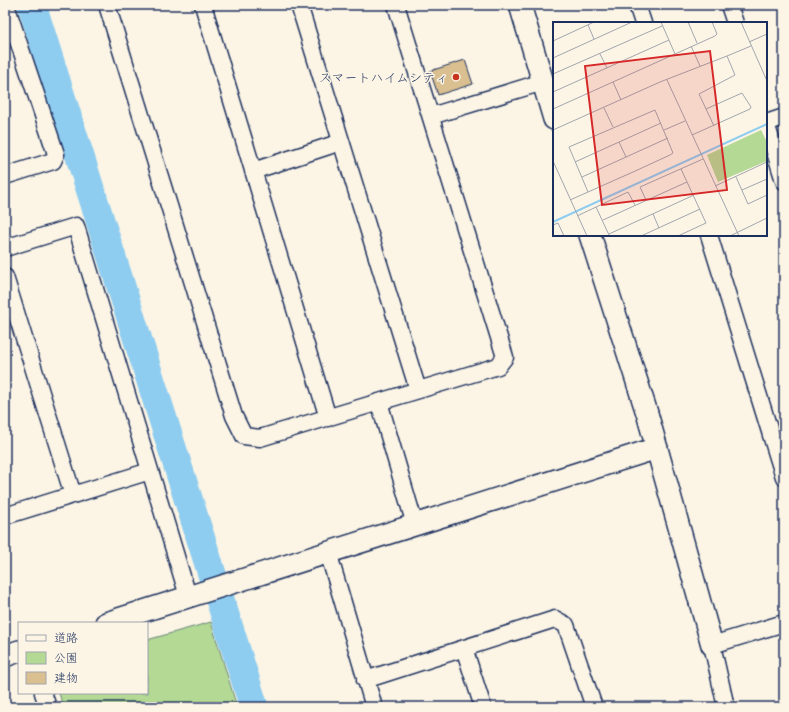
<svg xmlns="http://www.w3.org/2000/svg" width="789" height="712" font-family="Sriracha,'Klee One',sans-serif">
<rect width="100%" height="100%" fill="#fcf5e5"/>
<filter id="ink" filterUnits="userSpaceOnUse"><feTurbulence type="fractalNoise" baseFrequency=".025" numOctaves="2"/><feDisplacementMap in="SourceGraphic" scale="8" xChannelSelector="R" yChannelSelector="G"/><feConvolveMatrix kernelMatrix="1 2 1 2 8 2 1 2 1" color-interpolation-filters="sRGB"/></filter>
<g filter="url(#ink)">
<path fill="#b3d995" stroke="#67847a" d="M211 622 237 707H63L59 693H147V640Z"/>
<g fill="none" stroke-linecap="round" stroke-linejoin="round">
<path stroke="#8fcdf0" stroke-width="29" d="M32 5 254 707"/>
</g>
<path fill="#dac090" stroke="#1b2f5e" d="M465 60 473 84 438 95 430 71Z"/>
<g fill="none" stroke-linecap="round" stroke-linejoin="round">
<g stroke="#1b2f5e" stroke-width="19">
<path id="minor" d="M107 5 234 416 244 436 260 438 498 366 505 357 396 5
M203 5 328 418
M299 5 418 390
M637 5 643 23
M729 5 735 23
M431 116 543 82
M766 123 784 181
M766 123 784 117
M253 171 341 142
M5 176 53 161 56 154 6 5
M709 235 784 477
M5 248 76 226 188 596
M5 277 73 495
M379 402 415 525
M5 516 150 471
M328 552 374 707
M464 648 483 707
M365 680 555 619 566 625 594 707
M43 693 48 707
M726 707 712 645 784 623"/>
</g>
<g stroke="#1b2f5e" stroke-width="24">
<path id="tertiary" d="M520 5 554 119
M590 235 647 413 712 645
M106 623 657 448
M5 656 19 651"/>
</g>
<use href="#minor" stroke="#fcf5e5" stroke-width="16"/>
<use href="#tertiary" stroke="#fcf5e5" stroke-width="21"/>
</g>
</g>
<circle fill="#c8321e" stroke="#fcf5e5" stroke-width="1.5" cx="456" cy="77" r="4"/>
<g text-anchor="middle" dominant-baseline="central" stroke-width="3" stroke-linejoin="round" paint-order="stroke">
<g font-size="13" fill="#1b2f5e" stroke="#fcf5e5" text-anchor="end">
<text x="448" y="77">スマートハイムシティ</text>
</g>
</g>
<g transform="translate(553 22)">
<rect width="214" height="214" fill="#fcf5e5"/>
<path d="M208 108 214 120V139L165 160 154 133Z" fill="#b3d995"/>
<path fill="none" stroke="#8fcdf0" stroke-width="2" d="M0 200 214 102"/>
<path fill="none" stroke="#a2a6af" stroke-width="1" d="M108 0 122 32M135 0 144 21M188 0 214 59M35 3 41 17M0 19 41 0M196 20 214 12M138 24 147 44M47 32 54 46M174 34 198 24M0 36 79 0M0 52 109 4M114 58 186 214M60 60 68 78M0 70 116 18M51 86 60 105M0 87 162 14 164 12 159 0M0 108 107 60 174 34 182 53 146 72 161 104M111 108 132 99M139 113 197 87 198 85 189 71 153 87M66 120 73 135M0 139 34 214M22 140 108 101M29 155 115 116M183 155 195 182 214 173M162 164 214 140M189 168 214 157M17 178 80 150 117 133 120 131 102 88 16 125 35 170M93 178 87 165 150 137M43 185 56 213M100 192 106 206M24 194 75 170 82 183M50 198 134 160M0 203 5 201 11 214M56 212 141 173M88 214 147 187M125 214 153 201 128 147M177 214 214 196"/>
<path fill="#d62828" fill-opacity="0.15" stroke="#d62828" stroke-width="2" d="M157 29 174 168 49 183 32 44Z"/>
<rect width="214" height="214" fill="none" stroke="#1b2f5e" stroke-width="2"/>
</g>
<rect width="789" height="712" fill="none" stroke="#fcf5e5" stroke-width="20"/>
<rect x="10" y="10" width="769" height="692" fill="none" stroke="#1b2f5e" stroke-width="1.5" filter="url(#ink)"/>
<rect x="18" y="622" width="130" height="72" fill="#fcf5e5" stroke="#a2a6af"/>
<rect x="26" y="635" width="20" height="6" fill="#fcf5e5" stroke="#a2a6af"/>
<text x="54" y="642" font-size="12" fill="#1b2f5e">道路</text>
<rect x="26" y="652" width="20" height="12" fill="#b3d995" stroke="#a2a6af"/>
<text x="54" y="662" font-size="12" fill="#1b2f5e">公園</text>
<rect x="26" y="672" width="20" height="12" fill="#dac090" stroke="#a2a6af"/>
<text x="54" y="682" font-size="12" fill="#1b2f5e">建物</text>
</svg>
